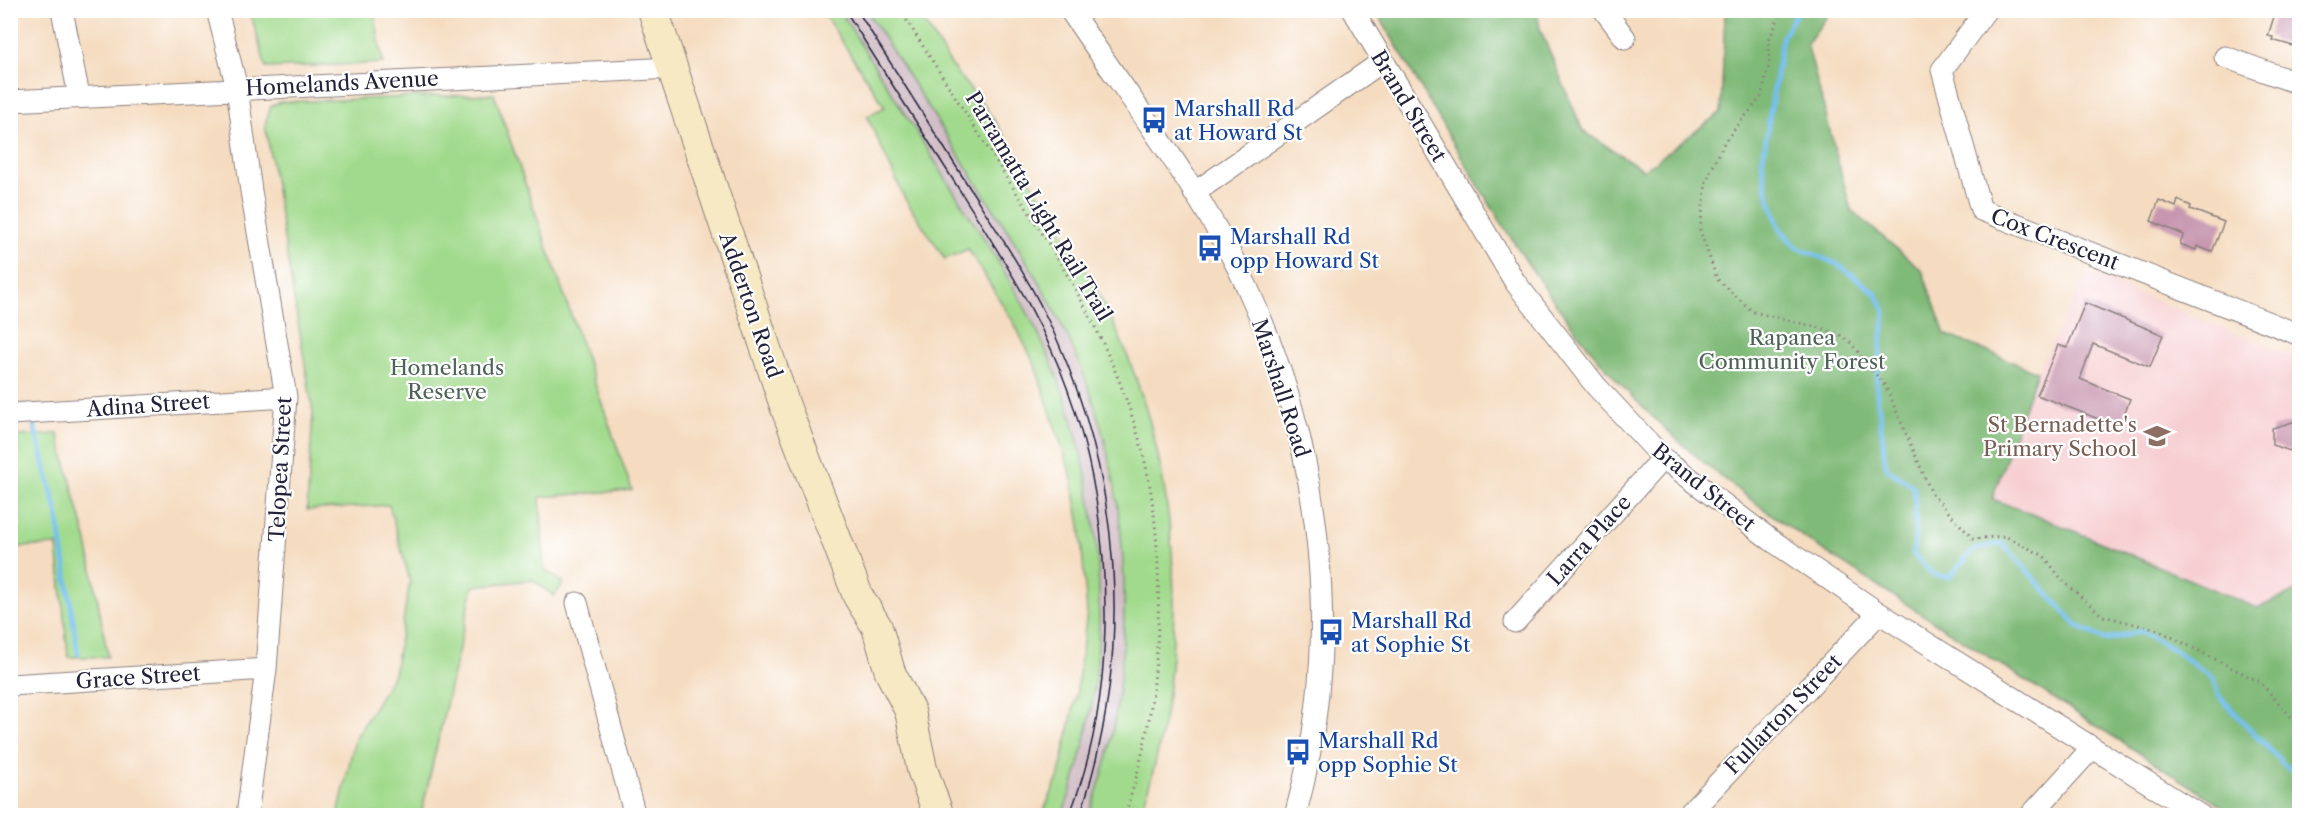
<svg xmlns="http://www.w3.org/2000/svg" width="2310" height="826" font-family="'Libre Caslon Text',serif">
<rect width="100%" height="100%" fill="#fff"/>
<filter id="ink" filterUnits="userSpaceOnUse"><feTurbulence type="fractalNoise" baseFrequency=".0167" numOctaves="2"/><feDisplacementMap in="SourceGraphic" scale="12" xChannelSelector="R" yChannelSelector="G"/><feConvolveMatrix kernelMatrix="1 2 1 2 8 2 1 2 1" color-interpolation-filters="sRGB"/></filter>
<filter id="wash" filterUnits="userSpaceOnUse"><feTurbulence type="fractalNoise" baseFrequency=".008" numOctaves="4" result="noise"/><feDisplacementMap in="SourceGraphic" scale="24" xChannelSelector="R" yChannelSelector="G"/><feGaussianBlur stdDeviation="1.35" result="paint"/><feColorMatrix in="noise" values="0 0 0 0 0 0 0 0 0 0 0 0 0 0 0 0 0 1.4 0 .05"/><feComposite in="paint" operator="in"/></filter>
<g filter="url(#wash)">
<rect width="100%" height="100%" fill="#f5dcc0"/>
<path fill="#f7cfd2" d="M2088 273 2299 359V722L1992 499 2037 372Z"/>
<path fill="#d2bdc6" d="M840 11H867L1029 263 1063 328 1092 399 1105 444 1122 537 1124 607 1123 656 1117 703 1107 757 1089 815H1062L1070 795 1094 691 1100 615 1096 542 1077 439 1061 390 976 225Z"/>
<path fill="#a1da8c" stroke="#627e64" stroke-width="1.5" d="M250 11H374L383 63 266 68Z
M822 11H840C877 69 914 128 951 187 981 234 1012 281 1037 331 1108 473 1121 667 1062 815H1042L1059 776 1076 697 1087 612 1080 525 1071 475 1035 365 1013 321 968 249 945 259 905 199 867 116 885 107Z
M867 11H917C930 31 942 52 956 72 965 84 976 94 985 107 1004 133 1020 163 1037 191 1065 236 1094 281 1116 329 1184 478 1192 661 1140 815H1089C1095 796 1103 775 1108 755 1135 626 1130 486 1079 363 1052 297 1013 238 974 179 938 123 903 67 867 11Z
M494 94 632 490 540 497 544 569 564 583 554 596 533 580 473 586 421 815H338L355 739 394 674 410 581 389 505 307 510 313 412 265 124 271 106 280 102Z
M58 434 87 542 108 657H68L57 545 18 547 17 436Z"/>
<path fill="#80ba78" stroke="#516e5a" stroke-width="1.5" d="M1376 11H1537L1540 29 1583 131 1644 170 1721 112 1725 11H1831L1807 44 1851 210 1922 270 1945 334 2037 372 1992 499 2050 521 2257 608 2299 590 2300 804 2293 815H2236C2134 750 2033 685 1931 620 1812 544 1692 470 1600 361 1511 254 1447 129 1376 11Z"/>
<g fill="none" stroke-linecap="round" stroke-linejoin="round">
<path stroke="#74bfed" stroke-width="5" d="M1798 10 1782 38 1762 163 1767 192 1780 229 1796 247 1837 264 1876 293 1885 311 1876 385 1886 468 1914 487 1916 525 1913 554 1934 575 1950 577 1973 550 2002 543 2077 626 2106 640 2141 631 2174 650 2214 679 2218 695 2283 764 2300 775
M33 421 57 512 78 654"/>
</g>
<g id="blocks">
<path fill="#c797b0" d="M2276 10H2300V48L2272 40 2273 37 2268 36Z
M2159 200 2176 207 2178 200 2191 206 2190 209 2224 222 2212 252 2197 246 2196 250 2180 244 2184 235 2151 221Z
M2085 303 2163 335 2150 367 2093 344 2080 379 2130 399 2119 427 2037 395 2058 345 2067 348Z
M2300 420V454L2272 445V428Z"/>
</g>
</g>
<g filter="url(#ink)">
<use href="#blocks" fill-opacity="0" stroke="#8c7f7e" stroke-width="1.5"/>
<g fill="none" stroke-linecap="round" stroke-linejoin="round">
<g stroke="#8c7f7e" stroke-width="23">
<path id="street" d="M62 10 79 96
M217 10 237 88 251 191 286 397 266 669 247 816
M1070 10C1131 101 1202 190 1248 289 1323 453 1344 641 1295 816
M1353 10 1515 282 1596 386 1663 458 1771 540 1879 613 2201 816
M1604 10 1625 38
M1986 10 1942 70 1981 210 2300 335
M2225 57 2300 84
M10 101 673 68
M1194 193 1383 61
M10 414 286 397
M577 603 635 816
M1515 622 1663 458
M10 685 266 669
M1687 816 1879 613
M2030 816 2092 748"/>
</g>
<g stroke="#8c7f7e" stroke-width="32">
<path id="secondary" d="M653 10 785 406 858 596 877 627 890 672 910 711 922 769 939 816"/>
</g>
<path stroke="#8c7f7e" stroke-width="3" stroke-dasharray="1.5 4.5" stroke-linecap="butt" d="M900 10C935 65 970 120 1005 175 1060 260 1107 334 1137 432 1156 494 1160 560 1158 624 1156 689 1146 755 1124 816
M1782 10 1769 40V65L1761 97 1725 141 1706 182 1700 230 1717 279 1753 312 1825 329 1842 336 1851 343 1886 387 1932 494 1973 539 2005 536 2044 556 2062 580 2103 616 2158 630 2260 682 2300 727"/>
<use href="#street" stroke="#fff" stroke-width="21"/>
<use href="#secondary" stroke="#f6e9c3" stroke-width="30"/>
<path stroke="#22223b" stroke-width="1.5" d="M845 10C882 69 920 128 957 186 995 246 1034 306 1061 372 1093 452 1106 539 1105 625 1104 688 1093 756 1069 816
M857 10C895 70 933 130 971 190 998 232 1026 274 1047 318 1123 475 1135 650 1080 816"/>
</g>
</g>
<defs>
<g id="bus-bare" transform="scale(2.07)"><path d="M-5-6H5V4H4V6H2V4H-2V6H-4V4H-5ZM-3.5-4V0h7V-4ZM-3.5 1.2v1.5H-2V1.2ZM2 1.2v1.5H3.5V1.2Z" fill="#1a4fb4" stroke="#fff" stroke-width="2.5" paint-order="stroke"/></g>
<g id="school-bare" transform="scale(2.07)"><path d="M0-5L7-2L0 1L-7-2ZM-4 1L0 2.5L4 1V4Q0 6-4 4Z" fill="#8d6e63" stroke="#fff" stroke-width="2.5" paint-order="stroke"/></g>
</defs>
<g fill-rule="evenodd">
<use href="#bus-bare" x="1154" y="120"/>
<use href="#bus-bare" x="1210" y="248"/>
<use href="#school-bare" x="2157" y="436"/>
<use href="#bus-bare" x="1331" y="632"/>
<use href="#bus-bare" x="1298" y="752"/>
</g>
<g text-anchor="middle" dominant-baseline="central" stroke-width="4.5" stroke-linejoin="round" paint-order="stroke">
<g font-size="21" fill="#22223b" stroke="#fff">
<text transform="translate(342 83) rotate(-3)">Homelands Avenue</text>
<text transform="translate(1409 106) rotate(59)">Brand Street</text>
<text transform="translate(1039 206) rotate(59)">Parramatta Light Rail Trail</text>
<text transform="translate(2055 239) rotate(21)">Cox Crescent</text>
<text transform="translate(751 305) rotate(71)">Adderton Road</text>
<text transform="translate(1281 388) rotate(72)">Marshall Road</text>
<text transform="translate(148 405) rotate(-4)">Adina Street</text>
<text transform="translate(280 469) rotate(-87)">Telopea Street</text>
<text transform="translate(1704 487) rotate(39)">Brand Street</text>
<text transform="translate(1589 540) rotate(-48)">Larra Place</text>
<text transform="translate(138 677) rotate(-4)">Grace Street</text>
<text transform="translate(1783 714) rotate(-46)">Fullarton Street</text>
</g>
<g font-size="21" fill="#164399" stroke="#fff" text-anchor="start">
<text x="1174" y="108">Marshall Rd<tspan x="1174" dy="24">at Howard St</tspan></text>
<text x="1230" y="236">Marshall Rd<tspan x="1230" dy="24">opp Howard St</tspan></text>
<text x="1351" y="620">Marshall Rd<tspan x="1351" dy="24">at Sophie St</tspan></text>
<text x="1318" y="740">Marshall Rd<tspan x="1318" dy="24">opp Sophie St</tspan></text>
</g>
<g font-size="21" fill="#4e6257" stroke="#fff">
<text x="1792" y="337">Rapanea<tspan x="1792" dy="24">Community Forest</tspan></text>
<text x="447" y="367">Homelands<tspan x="447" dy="24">Reserve</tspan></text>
</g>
<g font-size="21" fill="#785e54" stroke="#fff" text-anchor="end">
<text x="2137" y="424">St Bernadette's<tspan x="2137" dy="24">Primary School</tspan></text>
</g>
</g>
<rect width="2310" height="826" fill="none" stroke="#fff" stroke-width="36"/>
</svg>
